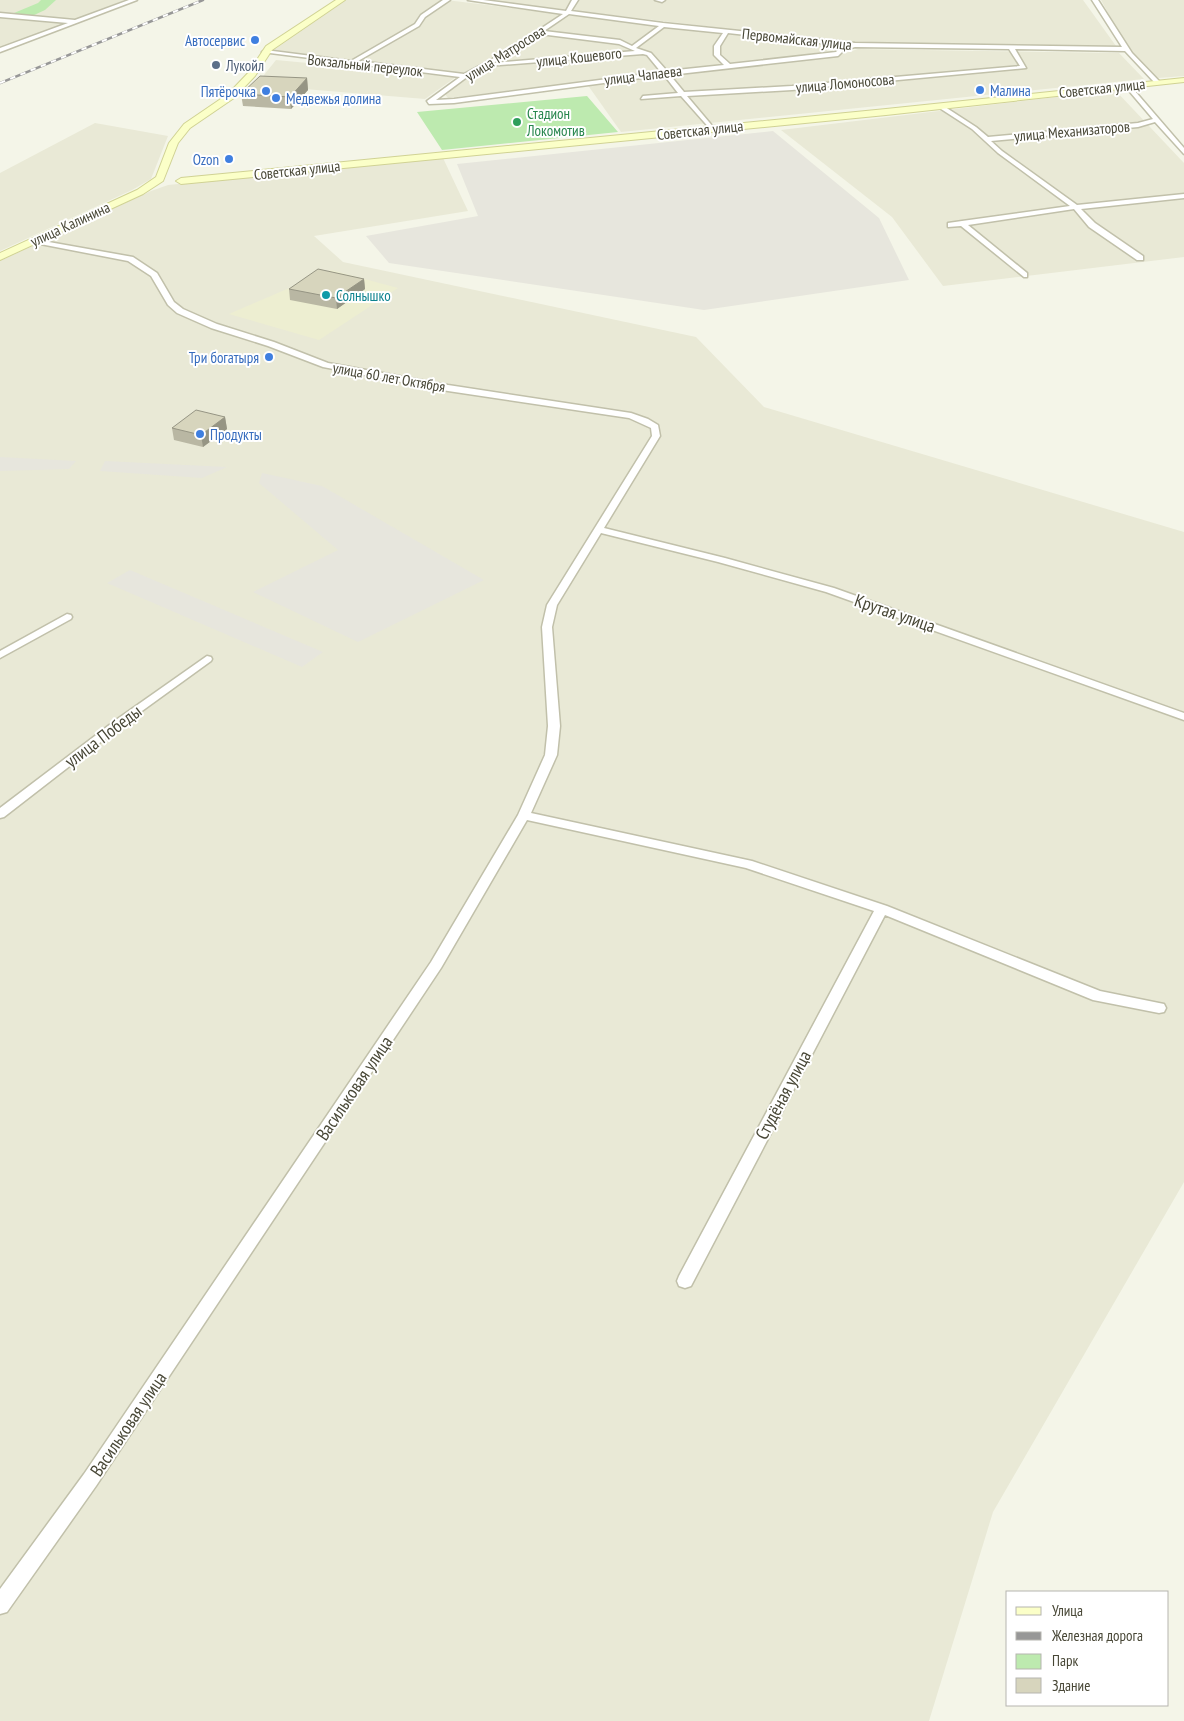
<svg xmlns="http://www.w3.org/2000/svg" width="1184" height="1721" font-family="'PT Sans Narrow',sans-serif">
<rect width="100%" height="100%" fill="#f4f5e8"/>
<path fill="#e9e9d6" d="M0 0H125L0 49Z
M346 0H446L562 14 516 44 461 74 271 52Z
M484 0H1083L1116 46H950L848 43Z
M1101 0H1184V76L1158 78 1137 58 1119 33Z
M569 16H575L829 45 827 51 777 59 448 98 444 93Z
M858 49 1119 53 1144 79 621 132 587 84 846 53Z
M276 60 456 77 425 99 256 85Z
M1115 90 1184 163V257L943 286 892 217 781 130Z
M95 123 168 136 151 179 132 190 0 251V173Z
M443 158 468 211 314 236 343 262 696 337 764 407 1184 532V1182L993 1512 929 1721H0V261L151 191 168 185Z"/>
<path fill="#e7e6dd" d="M773 131 879 218 909 280 704 310 389 263 366 236 478 216 457 164Z
M0 457 76 461 69 469 0 471Z
M105 461 227 467 202 478 100 471Z
M262 473 322 486 484 580 358 642 253 592 338 550 259 483Z
M130 570 323 652 302 667 107 583Z"/>
<path fill="#edeed1" d="M331 270 398 288 319 340 229 314Z"/>
<path fill="#bdeaaf" d="M41 0H56L45 10 32 16 5 14 14 13 38 3Z
M587 96 618 132 442 150 417 112Z"/>
<g fill="none" stroke-linecap="round" stroke-linejoin="round">
<g stroke="#c1c0aa" stroke-width="3">
<path id="street" d="M129 0H137L0 52V48L68 23 0 17V13L75 20Z
M443 0H450L425 17 419 26 358 61 464 74 507 51 563 14 468 0H483L566 11 572 0H578L571 11 663 23 855 43 1122 47 1092 0H1098L1132 53 1160 82 1155 83 1125 51 1015 49 1026 68 792 90 687 96 714 128 715 129 712 131 681 96 641 99 643 96 678 93 664 75 454 103 429 104 427 101 460 77 262 52 265 50 351 61 415 24 421 15ZM569 14 659 26 632 46 620 40 544 31ZM664 27 723 33 714 46V55L724 65 667 71 651 53 636 48ZM728 33 847 46 840 48 836 52 730 64 720 55V46ZM540 34 619 44 635 51 493 63ZM855 47 1009 49 1020 66 792 86 684 92 670 75 838 56 844 50ZM643 54 647 55 661 72 454 99 436 100 467 77 487 66Z
M655 0H665L662 2Z
M1121 85 1134 90 1184 148V154L1155 122 1138 127 991 141 1002 151 1077 205 1184 194V198L1081 209 1095 223 1143 256V260H1137L1089 227 1074 209 968 225 1027 273V277H1024L961 226 948 227V223L962 221 1070 206 998 153 972 129 938 107V105H942L976 127 988 137 1138 123 1153 119 1130 92 1121 87Z
M32 239 133 257 157 273 174 302 183 309 217 324 274 342 328 363 448 385 631 413 648 419 658 425 660 436 604 528 725 558 834 588 1184 713V720L826 592 718 562 601 533 557 605 552 627 560 726 557 755 531 813 752 861 887 906 1100 991 1159 1003 1164 1004 1166 1008 1164 1012 1159 1013 1093 1000 885 915 691 1286 685 1288 679 1286 677 1281 679 1276 874 911 746 868 527 820 441 968 96 1486 7 1612 0 1614V1589L84 1474 431 962 518 815 545 755 548 726 542 627 547 605 652 436 651 428 629 418 448 391 323 367 268 346 211 328 177 313 168 305 151 276 128 261 35 243 31 241Z
M67 614 71 615 72 617 71 619 0 658V651Z
M207 656 211 657 212 659 211 661 124 724 4 817 0 818V808L116 720Z"/>
</g>
<g stroke="#d0d294" stroke-width="2">
<path id="secondary" d="M336 0H345L272 50 255 76 234 98 190 128 178 143 163 181 143 194 0 260V253L137 190 156 177 169 143 184 124 228 94 249 72 266 46Z
M1184 78V82L886 115 181 184 176 181 181 178 886 109Z"/>
</g>
<use href="#street" fill="#fff" fill-rule="evenodd"/>
<use href="#secondary" fill="#fbffc8" fill-rule="evenodd"/>
<g stroke="#979797" stroke-width="2.5">
<path id="rail" d="M0 83 203 0"/>
</g>
<use href="#rail" stroke="#fff" stroke-width="2" stroke-dasharray="5.5" stroke-linecap="butt"/>
</g>
<path fill="#b9b7a3" d="M307 78 308 90 291 109 243 106 241 94Z
M364 279 365 289 337 309 290 300 289 289Z
M225 417 227 429 203 447 174 440 172 428Z"/>
<path fill="#969584" d="M307 78 308 90 291 109 290 97Z
M364 279 365 289 337 309 336 298Z
M225 417 227 429 203 447 201 435Z"/>
<path fill="#d7d5bd" stroke="#969584" d="M260 76 307 78 290 97 241 94Z
M318 269 364 279 336 298 289 289Z
M196 410 225 417 201 435 172 428Z"/>
<g fill="#3f7fe0" stroke="#fff" stroke-width="2">
<circle cx="255" cy="40" r="5"/>
<circle cx="980" cy="90" r="5"/>
<circle cx="266" cy="91" r="5"/>
<circle cx="276" cy="98" r="5"/>
<circle cx="229" cy="159" r="5"/>
<circle cx="269" cy="357" r="5"/>
<circle cx="200" cy="434" r="5"/>
</g>
<circle fill="#5c6f8a" stroke="#fff" stroke-width="2" cx="216" cy="65" r="5"/>
<circle fill="#2e9e5b" stroke="#fff" stroke-width="2" cx="517" cy="122" r="5"/>
<circle fill="#0f9aa8" stroke="#fff" stroke-width="2" cx="326" cy="295" r="5"/>
<g text-anchor="middle" dominant-baseline="central" stroke-width="4" stroke-linejoin="round" paint-order="stroke">
<g font-size="15" fill="#484736" stroke="#fff">
<text transform="translate(797 39) rotate(6)">Первомайская улица</text>
<text transform="translate(505 53) rotate(-32)">улица Матросова</text>
<text transform="translate(579 57) rotate(-6)">улица Кошевого</text>
<text transform="translate(365 65) rotate(6)">Вокзальный переулок</text>
<text transform="translate(643 75) rotate(-7)">улица Чапаева</text>
<text transform="translate(845 83) rotate(-5)">улица Ломоносова</text>
<text transform="translate(1102 88) rotate(-6)">Советская улица</text>
<text transform="translate(700 130) rotate(-6)">Советская улица</text>
<text transform="translate(1072 131) rotate(-5)">улица Механизаторов</text>
<text transform="translate(297 170) rotate(-6)">Советская улица</text>
<text transform="translate(70 224) rotate(-25)">улица Калинина</text>
<text transform="translate(389 377) rotate(10)">улица 60 лет Октября</text>
</g>
<g font-size="15" fill="#366cbe" stroke="#fff" text-anchor="end">
<text x="245" y="40">Автосервис</text>
<text x="990" y="90" text-anchor="start">Малина</text>
<text x="256" y="91">Пятёрочка</text>
<text x="286" y="98" text-anchor="start">Медвежья долина</text>
<text x="219" y="159">Ozon</text>
<text x="259" y="357">Три богатыря</text>
<text x="210" y="434" text-anchor="start">Продукты</text>
</g>
<g font-size="15" fill="#4e5e75" stroke="#fff" text-anchor="start">
<text x="226" y="65">Лукойл</text>
</g>
<g font-size="15" fill="#27864d" stroke="#fff" text-anchor="start">
<text x="527" y="113">Стадион<tspan x="527" dy="17">Локомотив</tspan></text>
</g>
<g font-size="15" fill="#0d838f" stroke="#fff" text-anchor="start">
<text x="336" y="295">Солнышко</text>
</g>
<g font-size="18" fill="#484736" stroke="#fff">
<text transform="translate(895 613) rotate(19)">Крутая улица</text>
<text transform="translate(103 736) rotate(-37)">улица Победы</text>
<text transform="translate(354 1088) rotate(-56)">Васильковая улица</text>
<text transform="translate(783 1095) rotate(-62)">Студёная улица</text>
<text transform="translate(128 1424) rotate(-56)">Васильковая улица</text>
</g>
</g>
<rect x="1006" y="1591" width="162" height="115" fill="#ffffff" stroke="#b6b5af"/>
<rect x="1016" y="1607" width="25" height="8" fill="#fbffc8" stroke="#b6b5af"/>
<text x="1052" y="1616" font-size="15" fill="#484736">Улица</text>
<rect x="1016" y="1632" width="25" height="8" fill="#979797" stroke="#b6b5af"/>
<text x="1052" y="1641" font-size="15" fill="#484736">Железная дорога</text>
<rect x="1016" y="1654" width="25" height="15" fill="#bdeaaf" stroke="#b6b5af"/>
<text x="1052" y="1666" font-size="15" fill="#484736">Парк</text>
<rect x="1016" y="1678" width="25" height="15" fill="#d7d5bd" stroke="#b6b5af"/>
<text x="1052" y="1691" font-size="15" fill="#484736">Здание</text>
</svg>
